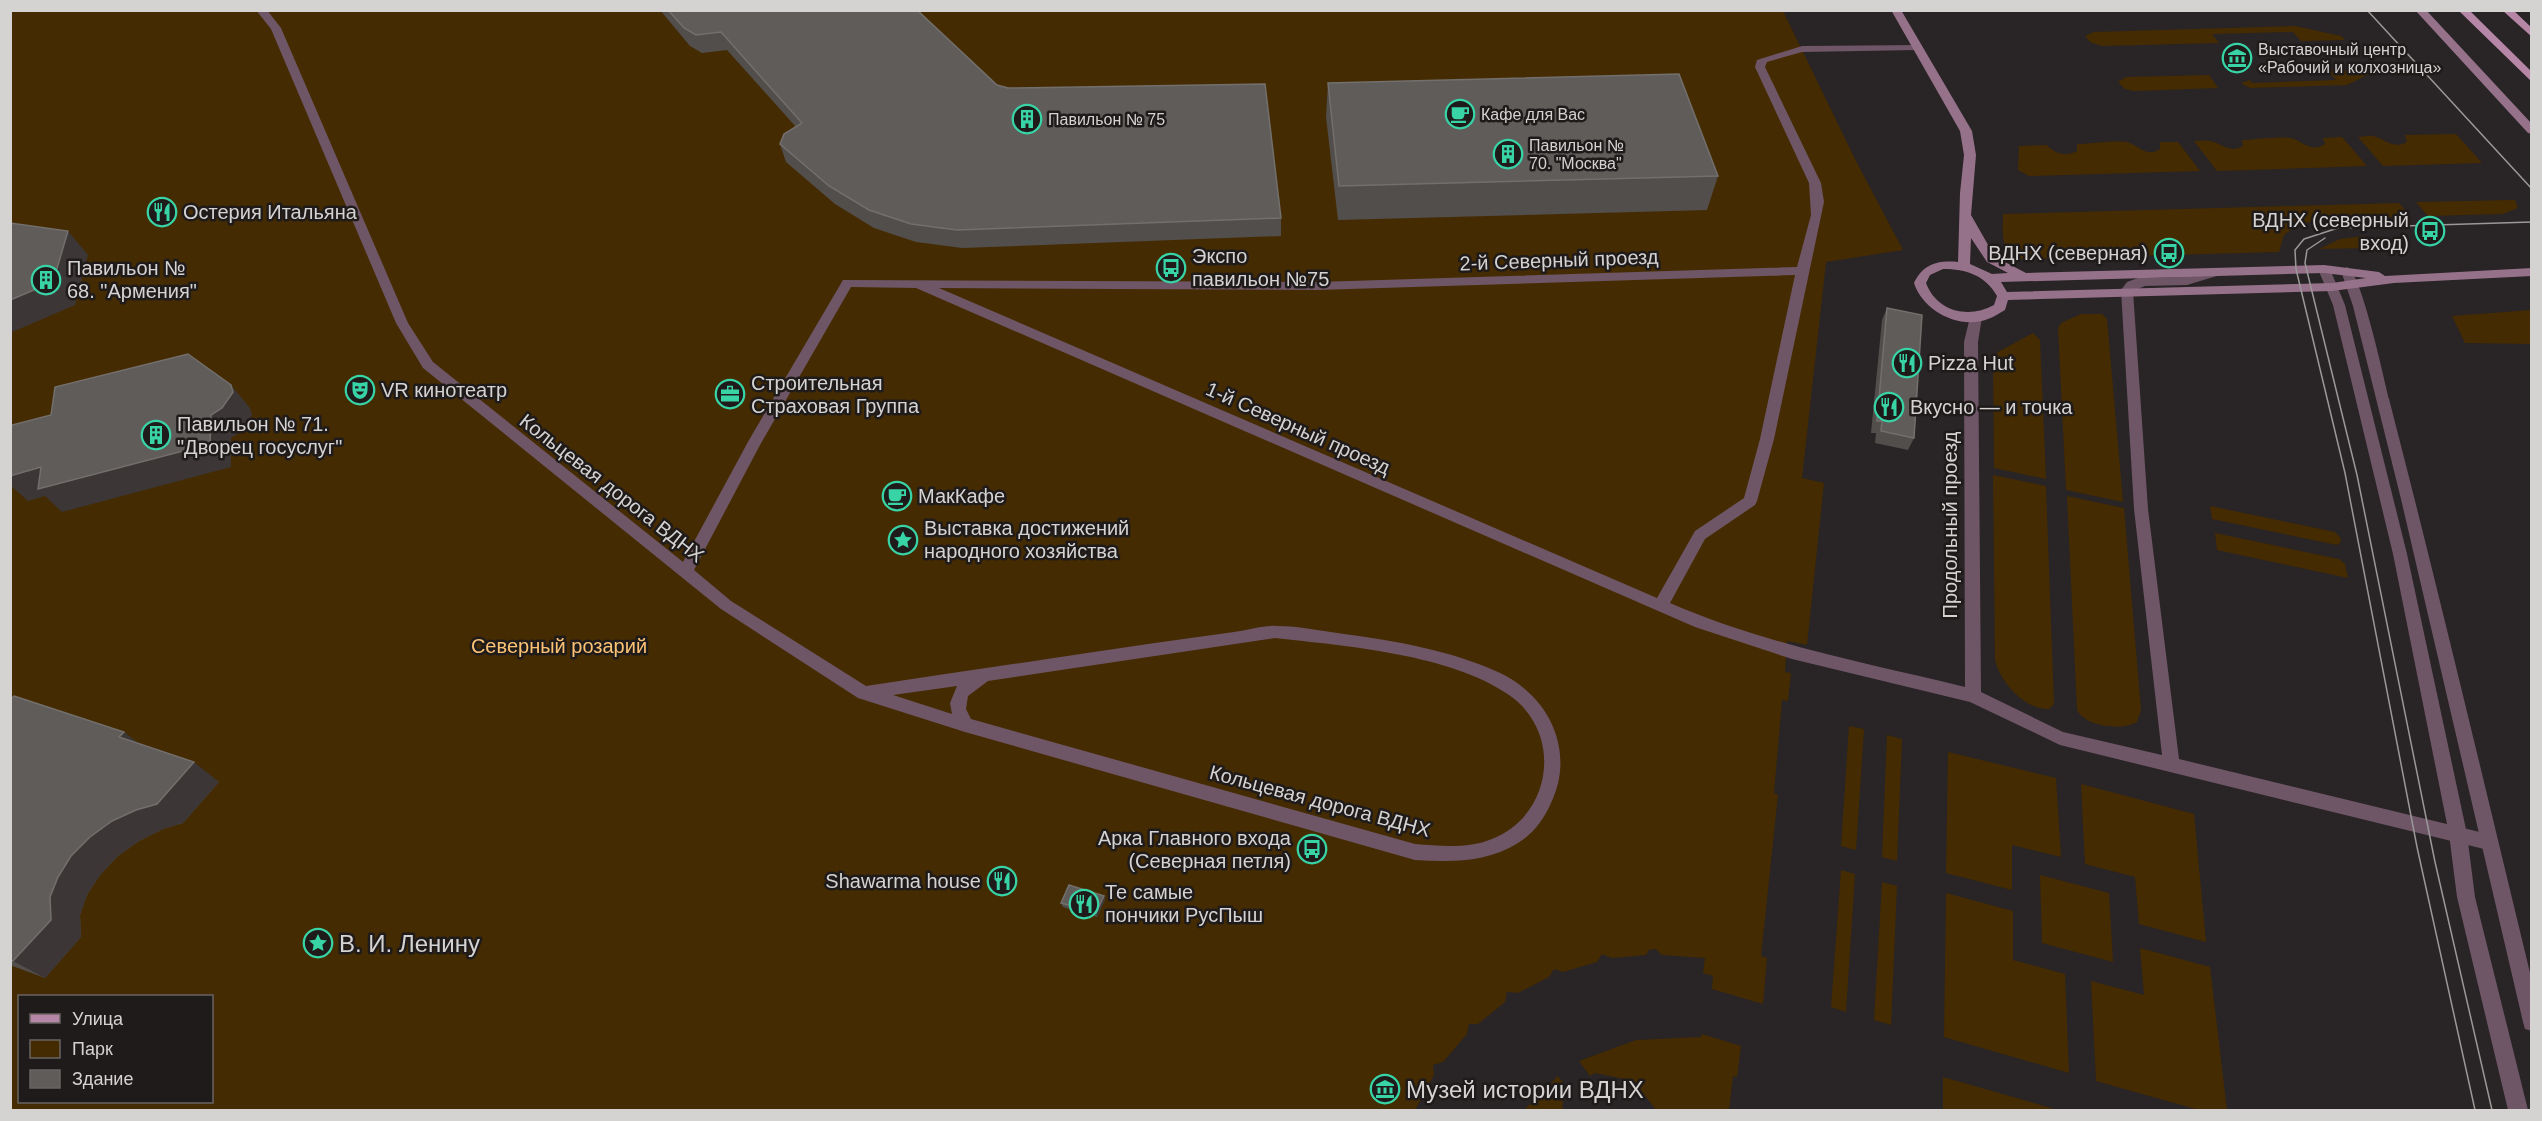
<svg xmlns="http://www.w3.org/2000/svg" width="2542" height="1121" font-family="Helvetica,sans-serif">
<rect width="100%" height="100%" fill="#292425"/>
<path fill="#452b02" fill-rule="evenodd" d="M10 11H1783L1856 161 1903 250 1826 262 1802 478 1824 483 1807 645 1787 641 1785 672 1791 673 1788 701 1782 700 1774 793 1778 795 1761 956 1767 958 1763 1004 1712 989 1713 976 1703 973 1705 958 1662 955 1656 949 1649 950 1646 955 1612 958 1602 954 1597 962 1563 972 1554 969 1549 977 1518 993 1507 992 1505 1002 1478 1024H1469L1467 1034 1443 1062 1433 1065 1434 1075 1415 1110H11ZM20 996H212V1102H20Z
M2295 26 2341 36 2345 40 2301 41 2293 32 2212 34 2219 43 2102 46 2090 42 2085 36 2094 32Z
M2373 70 2375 71 2347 85 2250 88 2241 83 2250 80 2252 83 2336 80 2328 71Z
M2209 75 2218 88 2134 91 2125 89 2118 82 2126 77Z
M2456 134 2482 163 2383 166 2358 137C2362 137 2369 135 2373 136 2386 139 2393 150 2407 142L2405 135Z
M2342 137 2367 166 2217 171 2194 141C2199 141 2205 140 2210 141 2222 143 2229 154 2243 146L2242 140C2254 140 2285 135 2294 139 2305 144 2313 152 2325 144L2323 138Z
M2160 142H2178L2200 171 2029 176 2018 170 2019 146 2047 145C2055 154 2066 157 2077 151V144C2088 144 2121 139 2130 143 2141 148 2148 157 2160 149Z
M2515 200 2518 208 2503 214 2428 216 2416 202Z
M2399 203 2411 217C2371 218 2317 209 2284 235L2279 252 2023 259C1999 253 2003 234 2003 214Z
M2364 236 2373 248 2319 249 2340 239Z
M2531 310V344L2465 343 2452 316Z
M2081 314H2102L2107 319 2123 502 2066 490 2058 328 2061 323Z
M2033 333 2040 340 2046 479 1994 468 1993 359 1998 352Z
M1993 475 2046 486 2054 704 2049 709C2025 710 2000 682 1995 660Z
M2067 496 2124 508 2141 710 2137 722C2122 731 2086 727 2077 710Z
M2210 506 2335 532 2340 537 2341 542 2337 545 2212 519Z
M2215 533 2339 559 2345 564 2348 578 2217 550Z
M1849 726 1864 729 1856 850 1841 846Z
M1887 735 1902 739 1897 861 1882 857Z
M1948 752 2056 778 2061 857 2012 845V890L1946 873Z
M2081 784 2194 814 2206 942 2139 924 2135 877 2085 864Z
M1841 870 1855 874 1846 1012 1831 1007Z
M2040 875 2109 893 2113 962 2042 943Z
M1882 882 1897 886 1891 1025 1874 1020Z
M1946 893 2013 911V960L2065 974 2069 1073 1944 1037Z
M2140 948 2210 967 2227 1110H2199L2096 1081 2091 981 2144 995Z
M1702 1034 1741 1046 1737 1077 1733 1076 1729 1110H1656L1634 1081 1595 1073 1590 1076 1579 1061 1636 1040 1701 1037Z
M1558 1076 1568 1090 1564 1094 1562 1110H1524Z
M1943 1077 2058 1110H1943Z"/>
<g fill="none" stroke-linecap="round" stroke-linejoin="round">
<path fill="#6e5666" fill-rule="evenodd" d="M256 10H267L281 28 408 323 433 362 683 562 749 440 843 280 1317 282 1797 267 1811 215 1809 183 1755 67 1757 60 1802 46 1922 45V49L1918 50 1802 52 1767 62 1765 67 1821 183 1824 202 1774 439 1757 501 1755 505 1705 539 1670 603C1764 644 1866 663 1965 687L1964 342 1970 317 1971 314H1981L1982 317 1978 342 1981 692 2063 732 2162 755 2134 509 2121 290 2127 282 2138 278 2183 277 2212 268 2220 269V275L2187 285 2145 286 2133 291 2148 509 2179 759 2488 834 2494 836 2497 842 2494 848 2488 850 2060 745 1970 702 1792 659 1695 627 916 288 851 287 760 445 694 570 731 601 866 686C960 672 1054 658 1148 644 1176 640 1205 636 1234 632 1248 630 1263 625 1277 626 1299 626 1322 631 1344 634 1396 641 1449 650 1498 672 1549 695 1576 751 1551 803 1544 819 1533 834 1518 843 1486 863 1451 862 1415 860L965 732 858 698 721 609 423 368 396 323 271 29ZM1795 275 1760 439 1744 498 1695 531 1657 598 939 288 1317 290ZM1275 638C1346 646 1450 654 1509 695 1563 732 1553 815 1492 839 1468 849 1440 846 1415 844L971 719 966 709 968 696 988 681ZM957 686 950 703 952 714 893 695Z"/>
<path fill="#6e5666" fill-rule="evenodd" d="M2324 265 2330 269 2345 305 2407 554 2467 834 2475 897 2528 1110H2508L2457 897 2449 834 2393 554 2333 305 2318 269Z
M2347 267C2361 271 2384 379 2389 399 2439 592 2485 787 2532 981V1031L2525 1029 2523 1022 2401 499 2353 306 2341 271Z"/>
<path fill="#96718a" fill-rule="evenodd" d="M1891 10H1901L1972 131 1976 155 1971 215 1991 250 2003 261 2026 273 2324 265 2379 272 2385 276 2532 268V276L2394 283 2332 291 2008 300 2005 310C1999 313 1994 317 1988 319 1959 330 1923 311 1914 283 1923 264 1938 260 1958 262L1960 193 1964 155 1960 131ZM1971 238 1987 262 2008 273 1992 274 1970 264ZM1943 269C1966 269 1985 275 1997 296L1994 305C1969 319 1937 312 1926 283L1930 275ZM2324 273 2366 278 2332 283 2007 292 2001 282Z
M2415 10H2426L2532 124V134L2528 133Z"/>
<path fill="#b686a6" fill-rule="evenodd" d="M2458 10H2469L2532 72V82Z
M2502 10H2513L2532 28V37Z"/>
<path stroke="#9b9898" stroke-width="1.5" d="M2367 10 2532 189
M2325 238 2307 250 2305 263 2357 475 2435 862 2492 1110
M2475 1110 2417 847 2345 473 2296 269 2295 250 2304 239 2338 228 2532 222"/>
</g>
<path fill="#524e4c" d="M660 10H917L997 85 1281 218V236L962 248 916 242 874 228 835 204 786 162 780 144 796 127 727 50 702 53 690 46Z
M1328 83 1718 176 1707 210 1338 220 1326 117Z
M1887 308 1914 438 1908 450 1875 443 1876 433H1871L1882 320Z
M10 700 124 732 139 744 219 782 183 823 163 829 139 841 118 856 100 875 87 895 80 915 81 937 45 978 10 965Z
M1104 896 1105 900 1097 917 1063 907 1061 903Z"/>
<path fill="#3c3736" d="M68 231 88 255 75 305 10 333V300Z
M231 385 250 408 252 415 242 431 231 438V467L62 512 45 496 28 501 10 485V476L211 415Z
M124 732 150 752 119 737Z
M194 762 219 782 183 823 163 829 139 841 118 856 100 875 87 895 80 915 81 937 45 978 13 961 50 897 58 877 71 856 90 837Z
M1104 896 1105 900 1097 917 1096 913Z"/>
<path fill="#605c5a" stroke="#726f6d" stroke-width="1.5" d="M668 10H917L997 85 1008 88 1265 84 1281 218 957 230 911 224 869 210 829 186 780 144 784 134 802 123 721 32 696 35 684 28Z
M1679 74 1718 176 1339 186 1328 83Z
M10 223 68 231 53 282 10 300Z
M1887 308 1922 315 1914 438 1881 431 1882 421H1877Z
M188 354 231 385 233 392 222 408 211 415 210 444 38 489 41 467 10 476V434L12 425 51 415 55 387Z
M14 696 124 732 119 737 194 762 157 804 136 810 112 821 90 837 71 856 58 877 50 897 51 920 13 961 10 960V700Z
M1069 885 1104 896 1096 913 1061 903Z"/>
<defs>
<g id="museum-ring" transform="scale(1.5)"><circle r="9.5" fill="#1f1b1b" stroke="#38d4a6" stroke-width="1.5"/><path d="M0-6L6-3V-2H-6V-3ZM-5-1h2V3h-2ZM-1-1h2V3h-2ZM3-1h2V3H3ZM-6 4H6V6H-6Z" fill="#38d4a6"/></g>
<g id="cafe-ring" transform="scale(1.5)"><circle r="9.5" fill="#1f1b1b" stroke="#38d4a6" stroke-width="1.5"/><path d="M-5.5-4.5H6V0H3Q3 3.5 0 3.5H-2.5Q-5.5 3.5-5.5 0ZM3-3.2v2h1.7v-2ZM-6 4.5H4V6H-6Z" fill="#38d4a6"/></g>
<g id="building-ring" transform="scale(1.5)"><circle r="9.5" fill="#1f1b1b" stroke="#38d4a6" stroke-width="1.5"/><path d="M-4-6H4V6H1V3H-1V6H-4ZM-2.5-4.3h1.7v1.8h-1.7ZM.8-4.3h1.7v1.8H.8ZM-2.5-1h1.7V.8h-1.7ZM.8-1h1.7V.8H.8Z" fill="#38d4a6"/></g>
<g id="restaurant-ring" transform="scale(1.5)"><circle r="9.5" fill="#1f1b1b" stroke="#38d4a6" stroke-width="1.5"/><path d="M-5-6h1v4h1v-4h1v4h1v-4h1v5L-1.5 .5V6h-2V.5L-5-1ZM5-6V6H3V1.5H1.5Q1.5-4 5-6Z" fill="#38d4a6"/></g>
<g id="bus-ring" transform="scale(1.5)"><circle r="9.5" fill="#1f1b1b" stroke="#38d4a6" stroke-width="1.5"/><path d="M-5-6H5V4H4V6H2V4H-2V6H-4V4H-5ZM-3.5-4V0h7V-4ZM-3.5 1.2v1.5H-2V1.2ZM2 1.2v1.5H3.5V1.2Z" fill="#38d4a6"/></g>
<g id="theatre-ring" transform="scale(1.5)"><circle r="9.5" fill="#1f1b1b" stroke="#38d4a6" stroke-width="1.5"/><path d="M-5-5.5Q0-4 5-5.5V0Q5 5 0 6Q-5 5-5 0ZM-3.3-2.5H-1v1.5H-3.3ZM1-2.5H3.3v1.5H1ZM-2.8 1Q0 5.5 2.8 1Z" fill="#38d4a6"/></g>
<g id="office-ring" transform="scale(1.5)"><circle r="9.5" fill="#1f1b1b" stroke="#38d4a6" stroke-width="1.5"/><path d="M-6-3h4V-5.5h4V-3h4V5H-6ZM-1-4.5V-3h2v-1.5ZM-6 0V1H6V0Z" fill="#38d4a6"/></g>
<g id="sight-ring" transform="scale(1.5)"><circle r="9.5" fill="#1f1b1b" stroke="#38d4a6" stroke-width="1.5"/><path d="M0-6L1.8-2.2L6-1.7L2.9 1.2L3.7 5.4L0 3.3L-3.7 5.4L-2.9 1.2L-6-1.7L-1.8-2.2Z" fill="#38d4a6"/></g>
</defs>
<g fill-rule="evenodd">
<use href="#museum-ring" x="2237" y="58"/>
<use href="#cafe-ring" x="1460" y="114"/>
<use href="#building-ring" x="1027" y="119"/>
<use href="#building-ring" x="1508" y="154"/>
<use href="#restaurant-ring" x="162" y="212"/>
<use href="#bus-ring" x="2430" y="231"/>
<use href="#bus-ring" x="2169" y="253"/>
<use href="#bus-ring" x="1171" y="268"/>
<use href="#building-ring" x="46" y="280"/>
<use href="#restaurant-ring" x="1907" y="363"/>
<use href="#theatre-ring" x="360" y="390"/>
<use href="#office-ring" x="730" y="394"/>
<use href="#restaurant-ring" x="1889" y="407"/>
<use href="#building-ring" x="156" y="435"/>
<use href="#cafe-ring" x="897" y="496"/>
<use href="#sight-ring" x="903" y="540"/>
<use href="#bus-ring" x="1312" y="849"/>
<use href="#restaurant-ring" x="1002" y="881"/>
<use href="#restaurant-ring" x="1084" y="904"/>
<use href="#sight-ring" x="318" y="943"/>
<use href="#museum-ring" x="1385" y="1089"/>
</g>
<g text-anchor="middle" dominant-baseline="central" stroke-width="5" stroke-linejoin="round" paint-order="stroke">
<g font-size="16" fill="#d5d2d2" stroke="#1f1b1b" text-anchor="start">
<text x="2258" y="49">Выставочный центр<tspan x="2258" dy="18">«Рабочий и колхозница»</tspan></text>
<text x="1481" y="114">Кафе для Вас</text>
<text x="1048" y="119">Павильон № 75</text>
<text x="1529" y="145">Павильон №<tspan x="1529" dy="18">70. "Москва"</tspan></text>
</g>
<g font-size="20" fill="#d5d2d2" stroke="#1f1b1b" text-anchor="start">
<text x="183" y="212">Остерия Итальяна</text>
<text x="2409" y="220" text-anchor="end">ВДНХ (северный<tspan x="2409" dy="23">вход)</tspan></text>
<text x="2148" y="253" text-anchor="end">ВДНХ (северная)</text>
<text x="1192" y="256">Экспо<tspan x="1192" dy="23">павильон №75</tspan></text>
<text x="67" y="268">Павильон №<tspan x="67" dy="23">68. "Армения"</tspan></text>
<text x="1928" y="363">Pizza Hut</text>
<text x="751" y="383">Строительная<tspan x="751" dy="23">Страховая Группа</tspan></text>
<text x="381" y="390">VR кинотеатр</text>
<text x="1910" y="407">Вкусно — и точка</text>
<text x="177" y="424">Павильон № 71.<tspan x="177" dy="23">"Дворец госуслуг"</tspan></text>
<text x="918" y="496">МакКафе</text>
<text x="924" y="528">Выставка достижений<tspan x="924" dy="23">народного хозяйства</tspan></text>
<text x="1291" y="838" text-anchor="end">Арка Главного входа<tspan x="1291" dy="23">(Северная петля)</tspan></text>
<text x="981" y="881" text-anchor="end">Shawarma house</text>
<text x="1105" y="892">Те самые<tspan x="1105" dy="23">пончики РусПыш</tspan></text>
</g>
<g font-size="20" fill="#d5d2d2" stroke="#1f1b1b">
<text transform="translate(1559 260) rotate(-2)">2-й Северный проезд</text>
<text transform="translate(1298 428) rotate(24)">1-й Северный проезд</text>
<text transform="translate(612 488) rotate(38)">Кольцевая дорога ВДНХ</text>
<text transform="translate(1950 525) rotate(-90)">Продольный проезд</text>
<text transform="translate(1320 801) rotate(15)">Кольцевая дорога ВДНХ</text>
</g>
<g font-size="20" fill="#fbc274" stroke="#1f1b1b">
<text x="559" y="646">Северный розарий</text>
</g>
<g font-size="24" fill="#d5d2d2" stroke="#1f1b1b" text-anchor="start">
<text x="339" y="943">В. И. Ленину</text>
<text x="1406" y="1089">Музей истории ВДНХ</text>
</g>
</g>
<rect width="2542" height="1121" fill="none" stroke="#d5d2d2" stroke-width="24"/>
<rect x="18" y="995" width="195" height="108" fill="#1f1b1b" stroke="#686464" stroke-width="1.5"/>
<rect x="30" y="1014" width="30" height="9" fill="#b686a6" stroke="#686464" stroke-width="1.5"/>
<text x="72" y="1025" font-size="18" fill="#d5d2d2">Улица</text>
<rect x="30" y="1040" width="30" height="18" fill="#452b02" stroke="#686464" stroke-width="1.5"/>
<text x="72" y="1055" font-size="18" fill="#d5d2d2">Парк</text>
<rect x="30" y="1070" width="30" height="18" fill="#605c5a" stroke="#686464" stroke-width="1.5"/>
<text x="72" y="1085" font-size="18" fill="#d5d2d2">Здание</text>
</svg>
